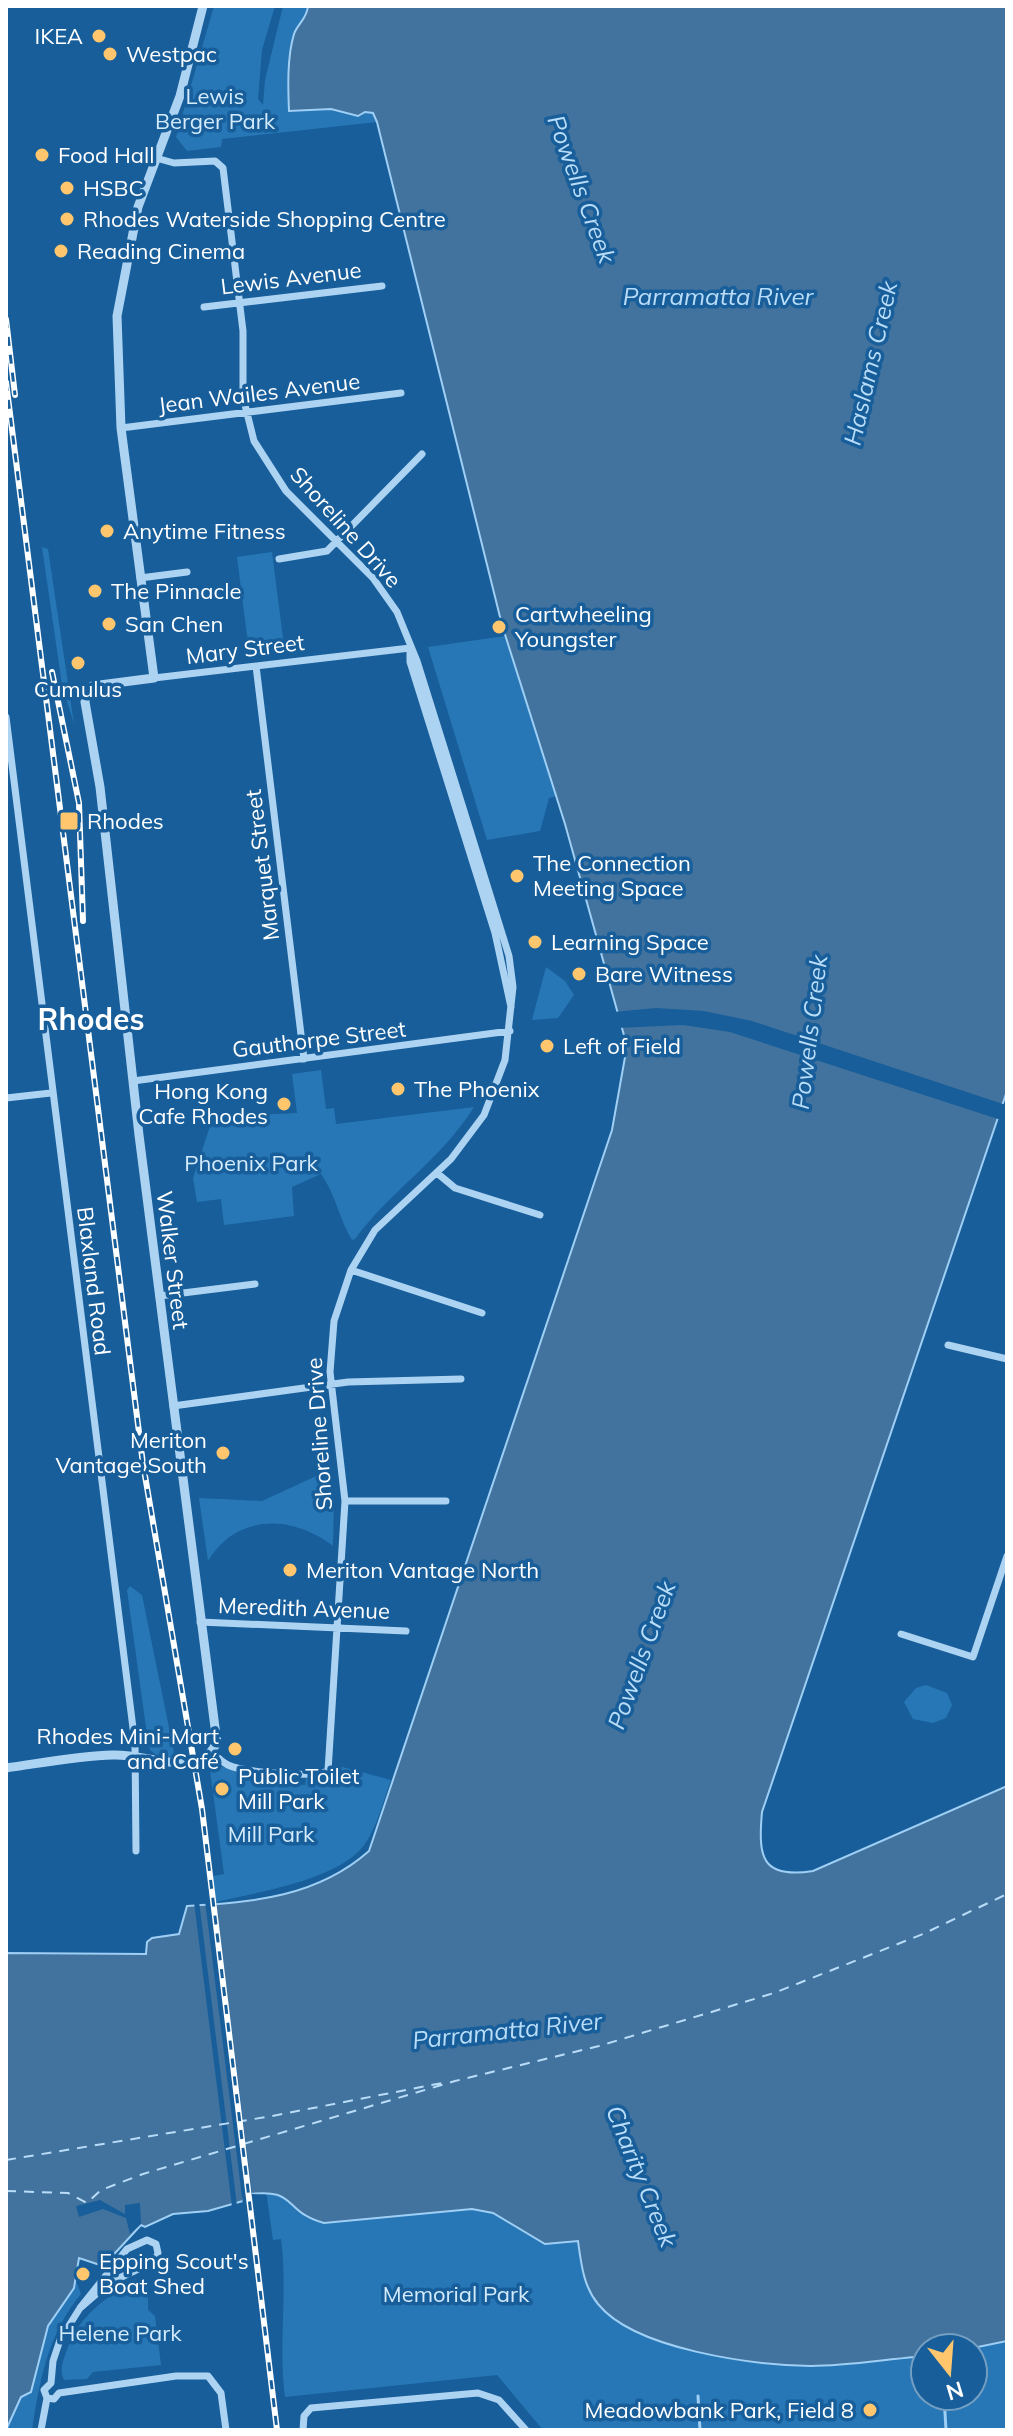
<svg xmlns="http://www.w3.org/2000/svg" width="1013" height="2436" font-family="Mulish,sans-serif">
<rect width="100%" height="100%" fill="#175e9a"/>
<path fill="#2777b7" fill-rule="evenodd" d="M214 6H275L262 50 258 99 263 105 265 80 283 6H308C307 19 298 23 294 34 286 56 287 87 289 110L331 109 358 116 365 112 373 113 377 122 222 139 221 147 187 151 176 137Z
M42 547 48 549 74 724 62 685Z
M272 552 284 646 249 651 237 557Z
M505 636 556 796 549 798 540 831 487 840 428 647Z
M546 967 565 981 574 995 558 1018 532 1020Z
M321 1070 326 1109 334 1108 336 1124 474 1107C442 1159 391 1190 355 1239L352 1240C339 1219 336 1195 321 1174L292 1187 294 1216 224 1225 221 1199 197 1202 193 1178 213 1117 297 1113 292 1074Z
M325 1472 334 1501 333 1546C292 1514 236 1514 208 1561L199 1498 262 1501Z
M130 1586 142 1595 175 1757H159L150 1750 148 1742 127 1590Z
M926 1685 947 1693 952 1705 946 1718 933 1723 913 1719 904 1702 916 1688Z
M209 1763 242 1772V1780L305 1785 306 1777 328 1778 335 1765 391 1780C383 1801 378 1825 365 1844 340 1880 257 1892 216 1902L213 1876 224 1874Z
M266 2191 279 2192 307 2218 324 2223 472 2209 493 2213 543 2242 534 2208 1007 2300V2430H543L497 2375 285 2397C278 2344 288 2292 281 2239L273 2240ZM925 2348H973V2396H925Z
M135 2279 148 2284V2310L155 2316 161 2365 93 2372 87 2379 64 2380C59 2370 63 2360 67 2350 80 2314 104 2300 135 2279Z
M77 2283 81 2294C48 2334 40 2379 32 2430H6V2398L64 2288Z"/>
<path fill="#42739e" stroke="#9fcff4" stroke-width="2" d="M308 6H1007V1091L762 1812C758 1857 761 1879 813 1871L1007 1786V2341L973 2348H925V2355L915 2357C881 2360 845 2366 811 2366 754 2365 635 2350 598 2304 583 2286 581 2262 578 2241L545 2244 493 2213 472 2209 324 2223C280 2211 300 2186 243 2195V2201L208 2211 173 2214 145 2227 141 2225 103 2266 79 2258 74 2288 48 2326 31 2392 21 2397 6 2430V1953L146 1954 147 1942 152 1938 179 1934 187 1906C254 1902 317 1897 369 1851L612 1130 627 1046 565 824 502 625 377 122 373 113 365 112 358 116 331 109 289 111C288 87 287 57 294 34 298 23 307 19 308 6Z"/>
<path fill="#175e9a" d="M656 1008 704 1011 752 1021 1006 1105 1001 1120 730 1032 683 1025 617 1028 613 1012Z
M216 1900 252 2194 264 2195 246 2198 243 2205 205 1901Z
M199 1901 237 2206 232 2207 194 1902Z
M100 2200 125 2214V2205L140 2203 141 2224 130 2234 126 2218 103 2209 79 2217 76 2206Z"/>
<g fill="none" stroke-linecap="round" stroke-linejoin="round">
<path stroke="#9fcff4" stroke-width="3" d="M698 2396 700 2430
M944 2396 946 2430"/>
<path stroke="#b9ddf8" stroke-width="2" stroke-dasharray="10 8" stroke-linecap="butt" d="M6 2160 272 2116 442 2083
M6 2191 68 2193 87 2203 101 2190 143 2174 455 2081 599 2046 774 1993 923 1934 1007 1894"/>
<path stroke="#add3f2" stroke-width="7" d="M156 158 174 163 215 161 223 168 243 331V397L254 441 286 491 373 578 397 612 417 661 464 811 509 956 513 987 505 1060 484 1115 451 1159 375 1230 351 1270 334 1321 330 1372 345 1501 328 1771C313 1778 243 1772 228 1765 222 1762 217 1757 213 1753
M204 307 382 286
M121 428 401 393
M279 559 327 551 422 454
M140 578 187 572
M410 650V662L495 933 511 1007
M256 666 304 1059
M154 678 410 648
M6 717 135 1744 136 1851
M133 1081 510 1031
M6 1098 51 1093
M437 1173 455 1188 540 1215
M351 1270 482 1313
M159 1296 255 1284
M948 1345 1007 1359
M173 1406 348 1382 461 1379
M345 1501H446
M200 1622 406 1631
M901 1634 973 1657 1007 1556
M47 2398 44 2390 51 2383 53 2361 60 2340 80 2308 109 2283 155 2261 158 2253 156 2244 147 2240 127 2249 80 2308
M47 2398 54 2399 59 2393 176 2376H208L221 2393 226 2430
M41 2430 47 2398
M303 2430 304 2416 311 2408 478 2393 499 2400 526 2430"/>
<path stroke="#add3f2" stroke-width="9" d="M6 1768C42 1763 78 1756 113 1755 146 1754 174 1771 207 1757L217 1743 139 1135 100 787 85 702 87 691 92 686 154 678 121 428 117 316 138 207 180 96 203 6"/>
<g stroke="#fff" stroke-width="6">
<path id="rail" d="M6 319 15 395
M6 382 143 1464 202 1809 277 2430
M52 672 79 803 83 921"/>
</g>
<use href="#rail" stroke="#175e9a" stroke-width="3" stroke-dasharray="9" stroke-linecap="butt"/>
</g>
<g fill="#ffc66e" stroke="#175e9a" stroke-width="3">
<circle cx="99" cy="36" r="8"/>
<circle cx="110" cy="54" r="8"/>
<circle cx="42" cy="155" r="8"/>
<circle cx="67" cy="188" r="8"/>
<circle cx="67" cy="219" r="8"/>
<circle cx="61" cy="251" r="8"/>
<circle cx="107" cy="531" r="8"/>
<circle cx="95" cy="591" r="8"/>
<circle cx="109" cy="624" r="8"/>
<circle cx="499" cy="627" r="8"/>
<circle cx="78" cy="663" r="8"/>
<rect x="59" y="811" width="20" height="20" rx="4"/>
<circle cx="517" cy="876" r="8"/>
<circle cx="535" cy="942" r="8"/>
<circle cx="579" cy="974" r="8"/>
<circle cx="547" cy="1046" r="8"/>
<circle cx="398" cy="1089" r="8"/>
<circle cx="284" cy="1104" r="8"/>
<circle cx="223" cy="1453" r="8"/>
<circle cx="290" cy="1570" r="8"/>
<circle cx="235" cy="1749" r="8"/>
<circle cx="222" cy="1789" r="8"/>
<circle cx="83" cy="2274" r="8"/>
<circle cx="870" cy="2410" r="8"/>
</g>
<g text-anchor="middle" dominant-baseline="central" stroke-width="7" stroke-linejoin="round" paint-order="stroke">
<g font-size="22" fill="#fff" stroke="#175e9a" text-anchor="start">
<text x="83" y="36" text-anchor="end">IKEA</text>
<text x="126" y="54">Westpac</text>
<text x="58" y="155">Food Hall</text>
<text x="83" y="188">HSBC</text>
<text x="83" y="219">Rhodes Waterside Shopping Centre</text>
<text x="77" y="251">Reading Cinema</text>
<text x="123" y="531">Anytime Fitness</text>
<text x="111" y="591">The Pinnacle</text>
<text x="515" y="614">Cartwheeling<tspan x="515" dy="25">Youngster</tspan></text>
<text x="125" y="624">San Chen</text>
<text x="78" y="689" text-anchor="middle">Cumulus</text>
<text x="87" y="821">Rhodes</text>
<text x="533" y="863">The Connection<tspan x="533" dy="25">Meeting Space</tspan></text>
<text x="551" y="942">Learning Space</text>
<text x="595" y="974">Bare Witness</text>
<text x="563" y="1046">Left of Field</text>
<text x="414" y="1089">The Phoenix</text>
<text x="268" y="1091" text-anchor="end">Hong Kong<tspan x="268" dy="25">Cafe Rhodes</tspan></text>
<text x="207" y="1440" text-anchor="end">Meriton<tspan x="207" dy="25">Vantage South</tspan></text>
<text x="306" y="1570">Meriton Vantage North</text>
<text x="219" y="1736" text-anchor="end">Rhodes Mini-Mart<tspan x="219" dy="25">and Café</tspan></text>
<text x="238" y="1776">Public Toilet<tspan x="238" dy="25">Mill Park</tspan></text>
<text x="99" y="2261">Epping Scout's<tspan x="99" dy="25">Boat Shed</tspan></text>
<text x="854" y="2410" text-anchor="end">Meadowbank Park, Field 8</text>
</g>
<g font-size="22" fill="#d4ebfc" stroke="#175e9a">
<text x="215" y="96">Lewis<tspan x="215" dy="25">Berger Park</tspan></text>
<text x="251" y="1163">Phoenix Park</text>
<text x="271" y="1834">Mill Park</text>
<text x="456" y="2294">Memorial Park</text>
<text x="120" y="2333">Helene Park</text>
</g>
<g font-size="22" fill="#fff" stroke="#175e9a">
<text transform="translate(291 278) rotate(-7)">Lewis Avenue</text>
<text transform="translate(259 393) rotate(-7)">Jean Wailes Avenue</text>
<text transform="translate(346 527) rotate(48)">Shoreline Drive</text>
<text transform="translate(245 649) rotate(-7)">Mary Street</text>
<text transform="translate(262 865) rotate(-97)">Marquet Street</text>
<text transform="translate(319 1039) rotate(-7)">Gauthorpe Street</text>
<text transform="translate(173 1260) rotate(83)">Walker Street</text>
<text transform="translate(94 1281) rotate(83)">Blaxland Road</text>
<text transform="translate(319 1434) rotate(-94)">Shoreline Drive</text>
<text transform="translate(304 1608) rotate(2)">Meredith Avenue</text>
</g>
<g font-size="24" font-style="italic" fill="#b9ddf8" stroke="#175e9a">
<text transform="translate(582 189) rotate(70)">Powells Creek</text>
<text x="718" y="296">Parramatta River</text>
<text transform="translate(870 363) rotate(-77)">Haslams Creek</text>
<text transform="translate(809 1032) rotate(-83)">Powells Creek</text>
<text transform="translate(641 1655) rotate(-70)">Powells Creek</text>
<text transform="translate(507 2030) rotate(-6)">Parramatta River</text>
<text transform="translate(642 2176) rotate(68)">Charity Creek</text>
</g>
<g font-size="30" font-weight="bold" fill="#fff" stroke="#175e9a">
<text x="91" y="1019">Rhodes</text>
</g>
</g>
<rect width="1013" height="2436" fill="none" stroke="#ffffff" stroke-width="16"/>
<g transform="translate(949 2372) rotate(163)"><circle r="38" fill="#175e9a" stroke="#749ec2" stroke-width="2"/>
<path d="M0-6L14 30L0 20L-14 30Z" fill="#ffc66e"/>
<text y="-12" font-size="22" font-weight="bold" text-anchor="middle" fill="#ffffff">N</text>
</g>
</svg>
